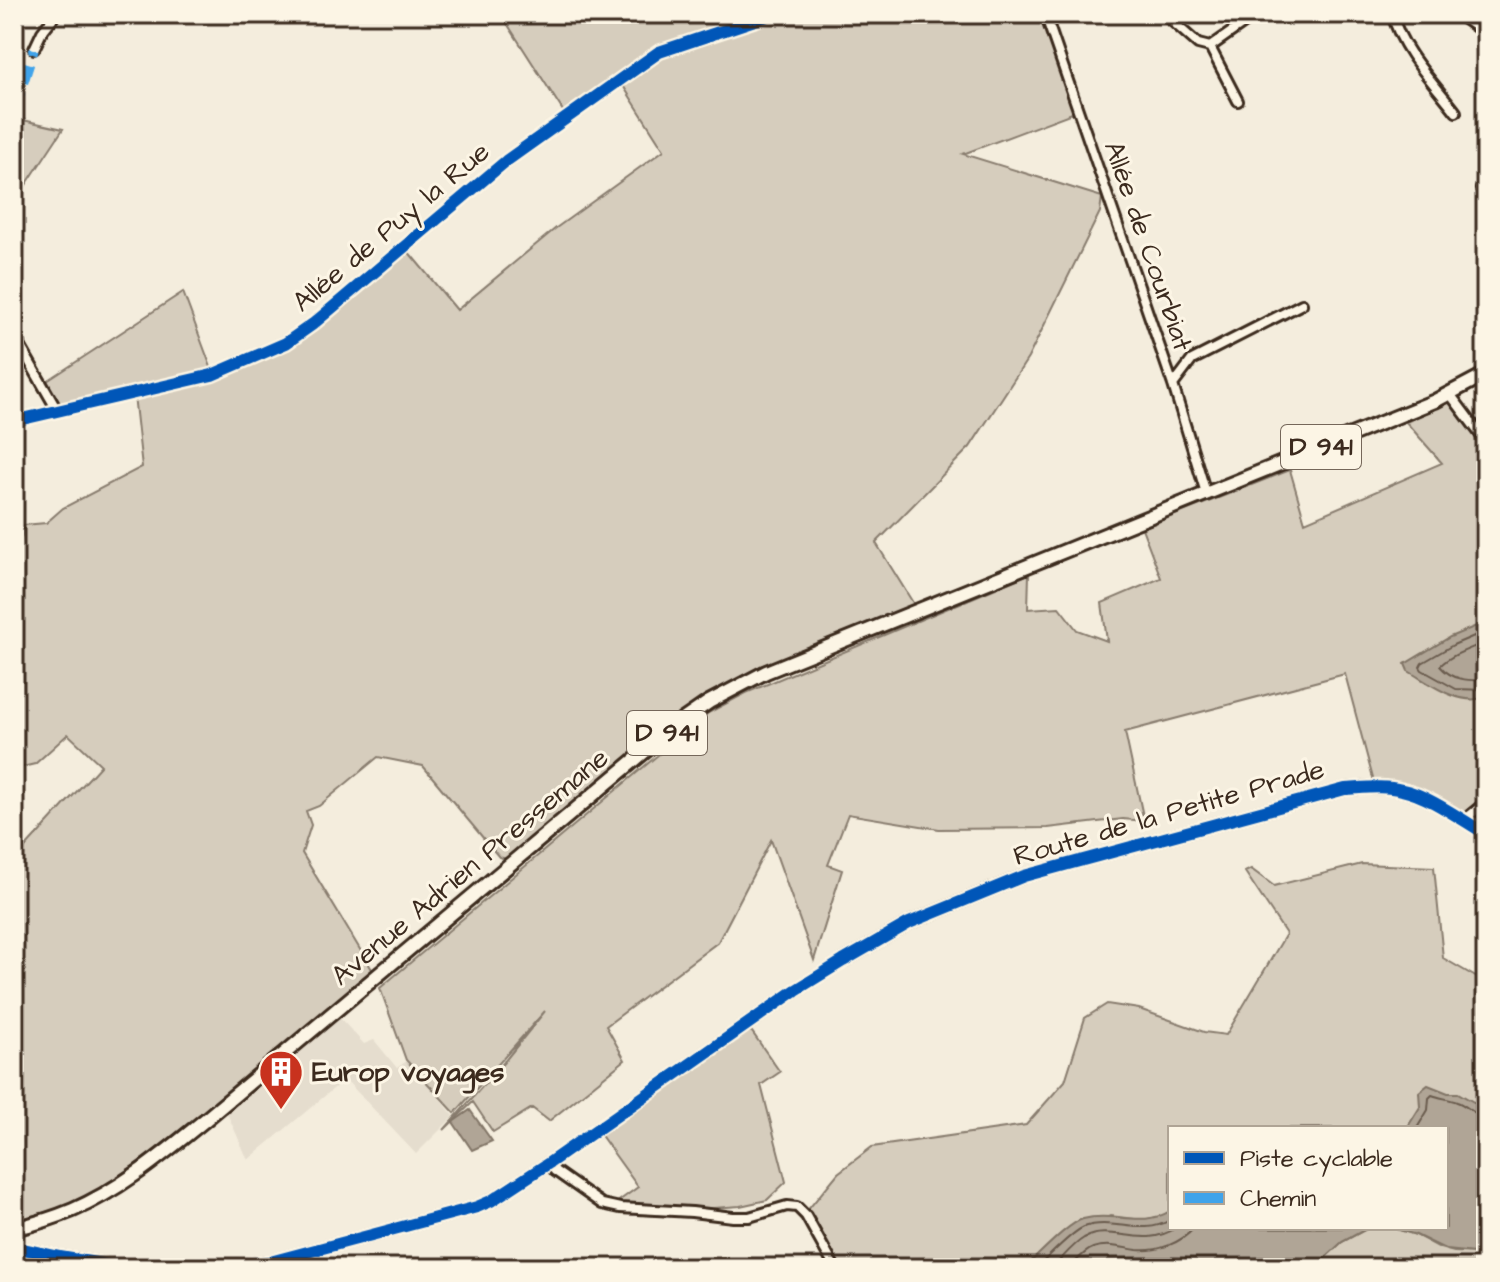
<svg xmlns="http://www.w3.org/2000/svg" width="1500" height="1282" font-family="'Architects Daughter',sans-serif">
<rect width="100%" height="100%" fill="#f4eddd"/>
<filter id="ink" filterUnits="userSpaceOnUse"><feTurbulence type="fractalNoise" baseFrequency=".0125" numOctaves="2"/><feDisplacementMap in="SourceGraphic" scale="16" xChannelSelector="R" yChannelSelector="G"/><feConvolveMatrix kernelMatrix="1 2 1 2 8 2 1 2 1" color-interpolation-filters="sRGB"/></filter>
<g filter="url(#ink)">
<path fill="#e5ddce" d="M339 1017 364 1044 374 1040 397 1068 408 1060 454 1116 416 1154 345 1079 248 1160 227 1113Z"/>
<path fill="#d6cdbd" stroke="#887c6e" stroke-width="2" d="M501 14H755L665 43 565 114Z
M784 14H1041L1075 112 963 154 1102 197 1100 212 1028 358 970 447 876 543 915 606 717 690 692 707 507 859 499 857 423 766 378 757 319 806 306 811 311 825 302 853 373 971 190 1128 78 1203 14 1221V860L101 765 68 734 35 764 14 769V551L19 549 24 525 46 523 63 508 142 467 134 395 214 378 290 346 407 250 457 310 556 228 664 150 622 84 665 54Z
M14 118 63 129 22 191 14 190Z
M183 292 212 370 58 407 44 383Z
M1457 399 1486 438V797L1462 817 1408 786H1375L1345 674 1125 732 1144 821 1123 819 1048 828 939 829 848 814 828 865 842 870 814 960 771 840 718 942 606 1026 625 1060 549 1121 532 1108 493 1132 473 1102 444 1130 504 1062 545 1011 455 1113 406 1060 380 988 708 713 746 693 1029 574 1028 609 1059 607 1077 630 1107 641 1102 603 1161 578 1142 528 1290 470 1305 522 1442 463 1406 422Z
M1362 864 1434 867 1443 958 1486 983V1122L1425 1100 1413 1128H1170V1211L1162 1216 1143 1220 1110 1216 1045 1250 1024 1268H838L806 1212 838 1173 872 1147 1026 1125 1065 1081 1085 1018 1107 1004 1139 1009 1204 1032 1226 1035 1286 934 1245 872 1251 869 1274 886Z
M746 1031 752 1032 780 1072 761 1085 786 1182 767 1200 740 1206 687 1210 616 1203 638 1187 600 1134Z
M1368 1228H1393L1416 1235 1440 1248 1454 1252 1486 1253V1268H1314L1342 1242Z"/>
<path fill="#b0a596" stroke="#817466" stroke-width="2" d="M1486 622V697C1459 707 1431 684 1408 671L1405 664 1450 637Z
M1428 1085 1448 1093H1458L1477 1104 1486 1112V1253H1474L1447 1250 1416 1235 1393 1228H1446V1128H1407L1420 1107 1419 1092Z
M470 1110 492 1141 472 1150 453 1122Z
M1170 1211V1228H1368L1342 1242 1314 1268H1024C1038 1256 1068 1223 1083 1219 1113 1211 1143 1228 1170 1211Z"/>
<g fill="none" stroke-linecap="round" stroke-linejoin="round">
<path stroke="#6a5b4e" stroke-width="2" d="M1486 631 1453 645 1422 663 1420 667 1422 670 1456 689 1486 690
M1486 642C1470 649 1452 654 1440 666 1452 680 1468 681 1486 680
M1417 1128 1428 1110 1429 1098 1432 1095C1440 1098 1450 1099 1457 1102 1468 1106 1475 1116 1486 1117
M1036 1268C1048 1258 1071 1232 1084 1227 1113 1217 1142 1237 1170 1220
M1052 1268C1062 1259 1072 1245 1084 1238 1112 1223 1142 1250 1176 1228
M1069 1268C1076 1262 1084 1251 1093 1248 1108 1243 1123 1248 1137 1250 1158 1252 1181 1243 1194 1228"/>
<g stroke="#3b2a1e" stroke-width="14">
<path id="minor" d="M1045 14 1173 385 1206 493
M1164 14 1198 44 1210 47 1257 14
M1392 14C1402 51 1433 82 1456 112
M1457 14 1486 34
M1210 47 1238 101
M34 49 42 32 56 14
M1481 189 1486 188
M14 335 57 410
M1173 385 1192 360 1302 304
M1450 394 1486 442
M14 421 212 375 286 343 313 324 506 161 659 52 773 14
M1463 821 1486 802
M549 1163 555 1171 602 1204 620 1208 692 1212 733 1217H749L787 1206 797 1207 806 1216 835 1268"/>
</g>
<g stroke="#3b2a1e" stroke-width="16">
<path id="tertiary" d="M14 1247 60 1257 108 1265 227 1267 270 1262 477 1207 491 1201 549 1163 796 990 843 961 909 923 1024 876 1345 789C1364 788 1384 785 1402 790 1428 795 1462 820 1486 834"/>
</g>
<g stroke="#3b2a1e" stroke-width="18">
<path id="primary" d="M14 1229C34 1224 54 1218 73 1210 122 1189 164 1153 205 1120L680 722 709 702 766 672 1435 401 1486 374"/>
</g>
<use href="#minor" stroke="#fcf5e5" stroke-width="8"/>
<use href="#tertiary" stroke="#fcf5e5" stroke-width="10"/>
<use href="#primary" stroke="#fcf5e5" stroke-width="12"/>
<path stroke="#3fa3ea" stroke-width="10" stroke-dasharray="20 10" stroke-linecap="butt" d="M14 111 34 49"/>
<g stroke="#fcf5e5" stroke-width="17">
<path id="cycleway" d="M14 421 212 375 286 343 313 324 506 161 659 52 773 14
M14 1247 60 1257 108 1265 227 1267 270 1262 477 1207 491 1201 549 1163 796 990 843 961 909 923 1024 876 1345 789C1364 788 1384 785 1402 790 1428 795 1462 820 1486 834"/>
</g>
<use href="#cycleway" stroke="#0057b8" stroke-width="12"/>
</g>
</g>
<defs>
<g id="building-pin" transform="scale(2.3)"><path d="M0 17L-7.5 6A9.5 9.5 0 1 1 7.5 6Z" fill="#c8321e" stroke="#fcf5e5"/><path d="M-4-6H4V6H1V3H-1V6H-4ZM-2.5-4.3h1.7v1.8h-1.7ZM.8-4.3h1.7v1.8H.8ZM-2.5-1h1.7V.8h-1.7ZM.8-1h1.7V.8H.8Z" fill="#fff"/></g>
</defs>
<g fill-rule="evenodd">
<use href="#building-pin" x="281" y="1072"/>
</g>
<g text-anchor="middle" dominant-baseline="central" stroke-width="6" stroke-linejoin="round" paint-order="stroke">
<g fill="#fcf5e5" stroke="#75675a" stroke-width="2">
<rect x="1281" y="425" width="80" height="44" rx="6"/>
<rect x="627" y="711" width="80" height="44" rx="6"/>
</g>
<g font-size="26" font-weight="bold" fill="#3b2a1e">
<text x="1321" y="447">D 941</text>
<text x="667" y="733">D 941</text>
</g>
<g font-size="28" fill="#3b2a1e" stroke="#fcf5e5">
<text transform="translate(391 227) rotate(-40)">Allée de Puy la Rue</text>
<text transform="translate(1148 246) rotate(71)">Allée de Courbiat</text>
<text transform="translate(1169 813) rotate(-16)">Route de la Petite Prade</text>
<text transform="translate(470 867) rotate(-40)">Avenue Adrien Pressemane</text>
</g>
<g font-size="28" font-weight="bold" fill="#3b2a1e" stroke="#fcf5e5" text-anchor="start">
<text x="312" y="1072">Europ voyages</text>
</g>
</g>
<rect width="1500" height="1282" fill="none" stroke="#fcf5e5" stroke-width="48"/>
<rect x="24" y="24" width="1452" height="1234" fill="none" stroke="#3b2a1e" stroke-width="3" filter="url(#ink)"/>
<rect x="1168" y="1126" width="280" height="104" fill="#fcf5e5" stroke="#afa495" stroke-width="2"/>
<rect x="1184" y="1152" width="40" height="12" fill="#0057b8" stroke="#afa495" stroke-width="2"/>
<text x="1240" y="1166" font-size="24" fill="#3b2a1e">Piste cyclable</text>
<rect x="1184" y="1192" width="40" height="12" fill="#3fa3ea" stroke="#afa495" stroke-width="2"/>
<text x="1240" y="1206" font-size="24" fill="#3b2a1e">Chemin</text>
</svg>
